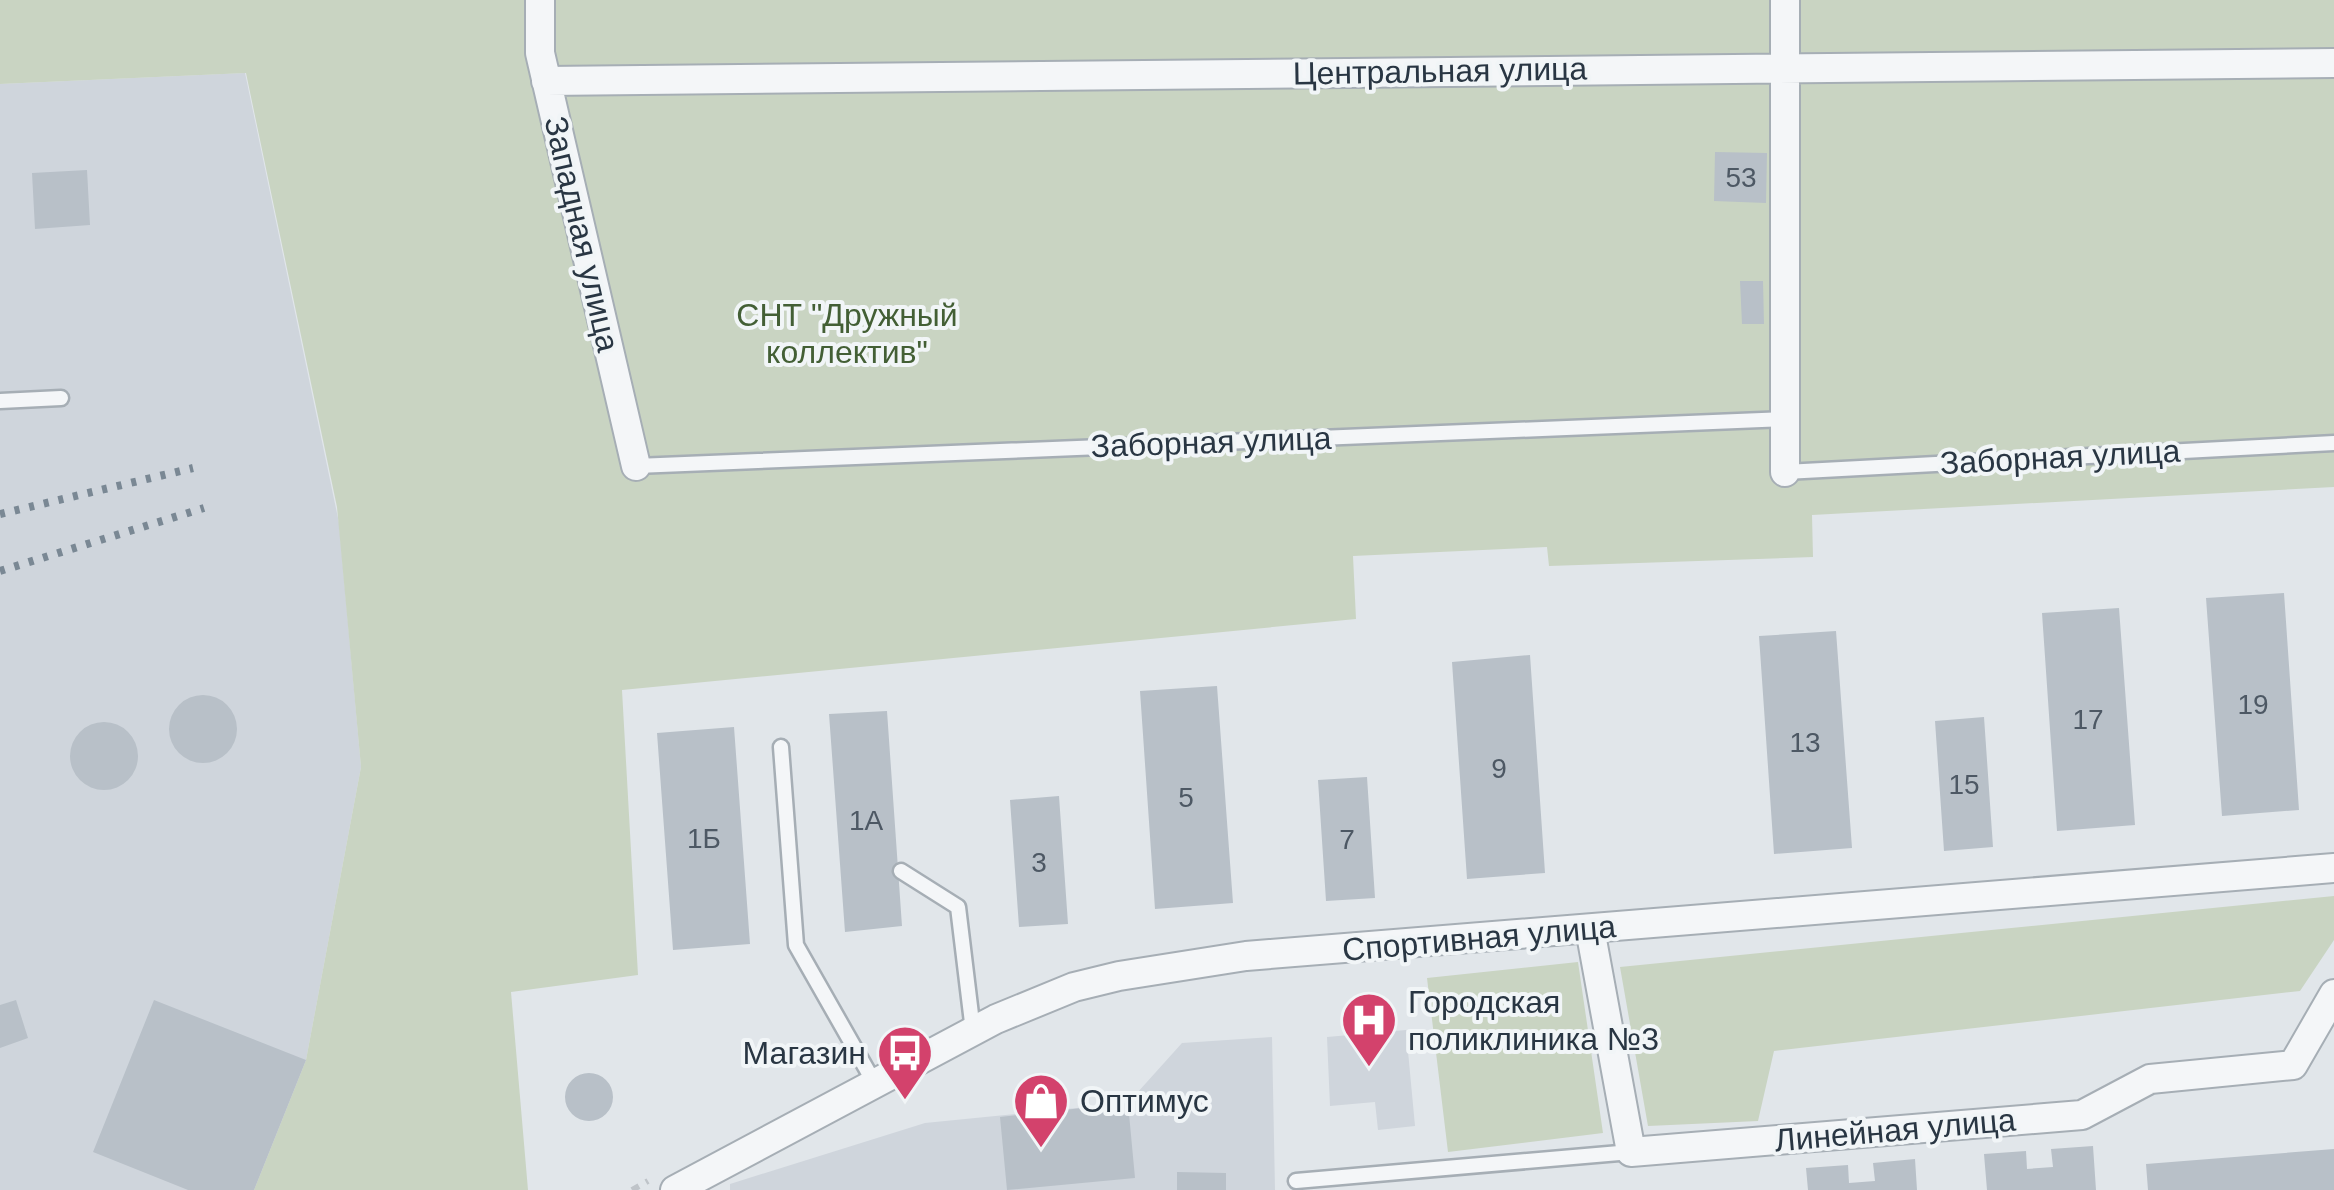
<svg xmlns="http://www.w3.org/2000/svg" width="2334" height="1190" font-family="Helvetica,sans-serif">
<rect width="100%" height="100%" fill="#e1e6ea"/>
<path fill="#cfd5dc" d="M245 73 339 523 361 767 306 1060 254 1190H0V84Z
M1406 1030 1415 1126 1378 1130 1375 1102 1330 1106 1327 1037Z
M1272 1037 1275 1190H730V1184L925 1123 1128 1103 1182 1043Z"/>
<path fill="#c9d4c2" d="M0 0H2334V487L1812 515 1813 557 1549 566 1547 547 1353 556 1356 619 622 690 638 975 511 992 528 1190H254L306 1060 361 767 337 507 246 73 0 84Z
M2334 896V940L2300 991 1774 1051 1758 1121 1648 1126 1620 967Z
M1578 962 1603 1133 1448 1152 1427 978Z"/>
<path fill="#b8c0c8" d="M1715 152 1767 153 1766 203 1714 201Z
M87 170 90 225 35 229 32 173Z
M1740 281H1763L1764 324H1742Z
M2284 593 2299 810 2222 816 2206 598Z
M2119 608 2135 825 2057 831 2042 613Z
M1836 631 1852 848 1774 854 1759 636Z
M1530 655 1545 873 1467 879 1452 662Z
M1217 686 1233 903 1155 909 1140 691Z
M169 729a34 34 0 1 1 68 0a34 34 0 1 1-68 0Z
M887 711 902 926 845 932 829 714Z
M1984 717 1993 847 1944 851 1935 721Z
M70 756a34 34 0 1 1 68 0a34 34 0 1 1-68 0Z
M734 727 750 944 673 950 657 733Z
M1367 777 1375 898 1326 901 1318 780Z
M1059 796 1068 924 1019 927 1010 800Z
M16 1000 28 1038 0 1048V1005Z
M154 1000 306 1060 254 1190H188L93 1152Z
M565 1097a24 24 0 1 1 48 0a24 24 0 1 1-48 0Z
M1128 1103 1135 1178 1007 1190 1000 1117Z
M2093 1146 2096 1190H1987L1984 1154 2026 1151 2027 1169 2053 1167 2051 1149Z
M2334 1149V1190H2148L2146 1164Z
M1915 1159 1917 1190H1808L1806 1168 1848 1165 1849 1183 1875 1181 1873 1163Z
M1177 1172 1226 1173V1190H1177Z"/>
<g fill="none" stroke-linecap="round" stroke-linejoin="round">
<g stroke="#a6aeb5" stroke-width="19">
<path id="service" d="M0 401 61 398
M636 466 1785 419
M1785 472 2334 443
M781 747 796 945 875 1084
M901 871 958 907 973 1031
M1296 1181 1631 1152"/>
</g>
<g stroke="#a6aeb5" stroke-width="32">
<path id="minor" d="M540 0V53L636 466
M1785 0V472
M546 81 2334 63
M1590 929 1631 1152 2082 1115 2150 1079 2293 1065 2334 994
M675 1190 996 1019 1074 987 1119 976 1246 956 2334 868"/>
</g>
<path stroke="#bfc4c9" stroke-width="6" stroke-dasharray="8 8" stroke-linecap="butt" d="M632 1190 648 1181"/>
<use href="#service" stroke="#f4f6f8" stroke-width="14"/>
<use href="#minor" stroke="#f4f6f8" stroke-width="28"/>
<path stroke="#7a8894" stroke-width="8" stroke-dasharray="5 10" stroke-linecap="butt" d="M0 514 193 468
M0 571 204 508"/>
</g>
<defs>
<g id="hospital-pin" transform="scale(2.875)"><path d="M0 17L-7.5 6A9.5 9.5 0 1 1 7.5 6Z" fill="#d3426c" stroke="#f1f5f7"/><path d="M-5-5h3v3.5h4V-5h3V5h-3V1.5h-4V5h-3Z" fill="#fff"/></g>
<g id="bus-pin" transform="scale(2.875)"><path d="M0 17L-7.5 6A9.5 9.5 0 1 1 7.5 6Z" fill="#d3426c" stroke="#f1f5f7"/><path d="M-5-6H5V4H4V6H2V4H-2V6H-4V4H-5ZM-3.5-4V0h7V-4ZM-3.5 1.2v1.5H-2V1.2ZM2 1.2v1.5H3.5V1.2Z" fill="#fff"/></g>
<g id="shop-pin" transform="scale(2.875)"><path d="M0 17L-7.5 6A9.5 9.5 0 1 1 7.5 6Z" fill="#d3426c" stroke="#f1f5f7"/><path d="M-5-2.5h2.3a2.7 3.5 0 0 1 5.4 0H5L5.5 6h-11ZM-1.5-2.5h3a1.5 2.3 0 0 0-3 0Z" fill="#fff"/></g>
</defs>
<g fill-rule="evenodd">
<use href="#hospital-pin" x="1369" y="1020"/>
<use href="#bus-pin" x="905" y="1053"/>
<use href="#shop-pin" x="1041" y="1101"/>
</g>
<g text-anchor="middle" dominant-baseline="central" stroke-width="8" stroke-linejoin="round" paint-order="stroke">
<g font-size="28" fill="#4d5864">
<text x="1741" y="177">53</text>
<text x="2253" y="704">19</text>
<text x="2088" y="719">17</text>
<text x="1805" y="742">13</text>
<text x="1499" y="768">9</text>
<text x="1964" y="784">15</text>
<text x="1186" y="797">5</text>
<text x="866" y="820">1А</text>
<text x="704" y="838">1Б</text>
<text x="1347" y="839">7</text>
<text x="1039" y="862">3</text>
</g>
<g font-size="32" fill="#293643" stroke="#f1f5f7">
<text transform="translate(1440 71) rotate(-1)">Центральная улица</text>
<text transform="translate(582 234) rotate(77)">Западная улица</text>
<text transform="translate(1211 442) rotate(-2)">Заборная улица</text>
<text transform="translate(2060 457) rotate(-3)">Заборная улица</text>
<text transform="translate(1479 938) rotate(-5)">Спортивная улица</text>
<text transform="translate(1895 1130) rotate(-5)">Линейная улица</text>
</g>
<g font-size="32" fill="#435f35" stroke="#f1f5f7">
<text x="847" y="315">СНТ "Дружный<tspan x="847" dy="37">коллектив"</tspan></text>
</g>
<g font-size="32" fill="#293643" stroke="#f1f5f7" text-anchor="start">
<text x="1408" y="1002">Городская<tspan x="1408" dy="37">поликлиника №3</tspan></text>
<text x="866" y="1053" text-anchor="end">Магазин</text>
<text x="1080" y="1101">Оптимус</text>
</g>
</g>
</svg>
